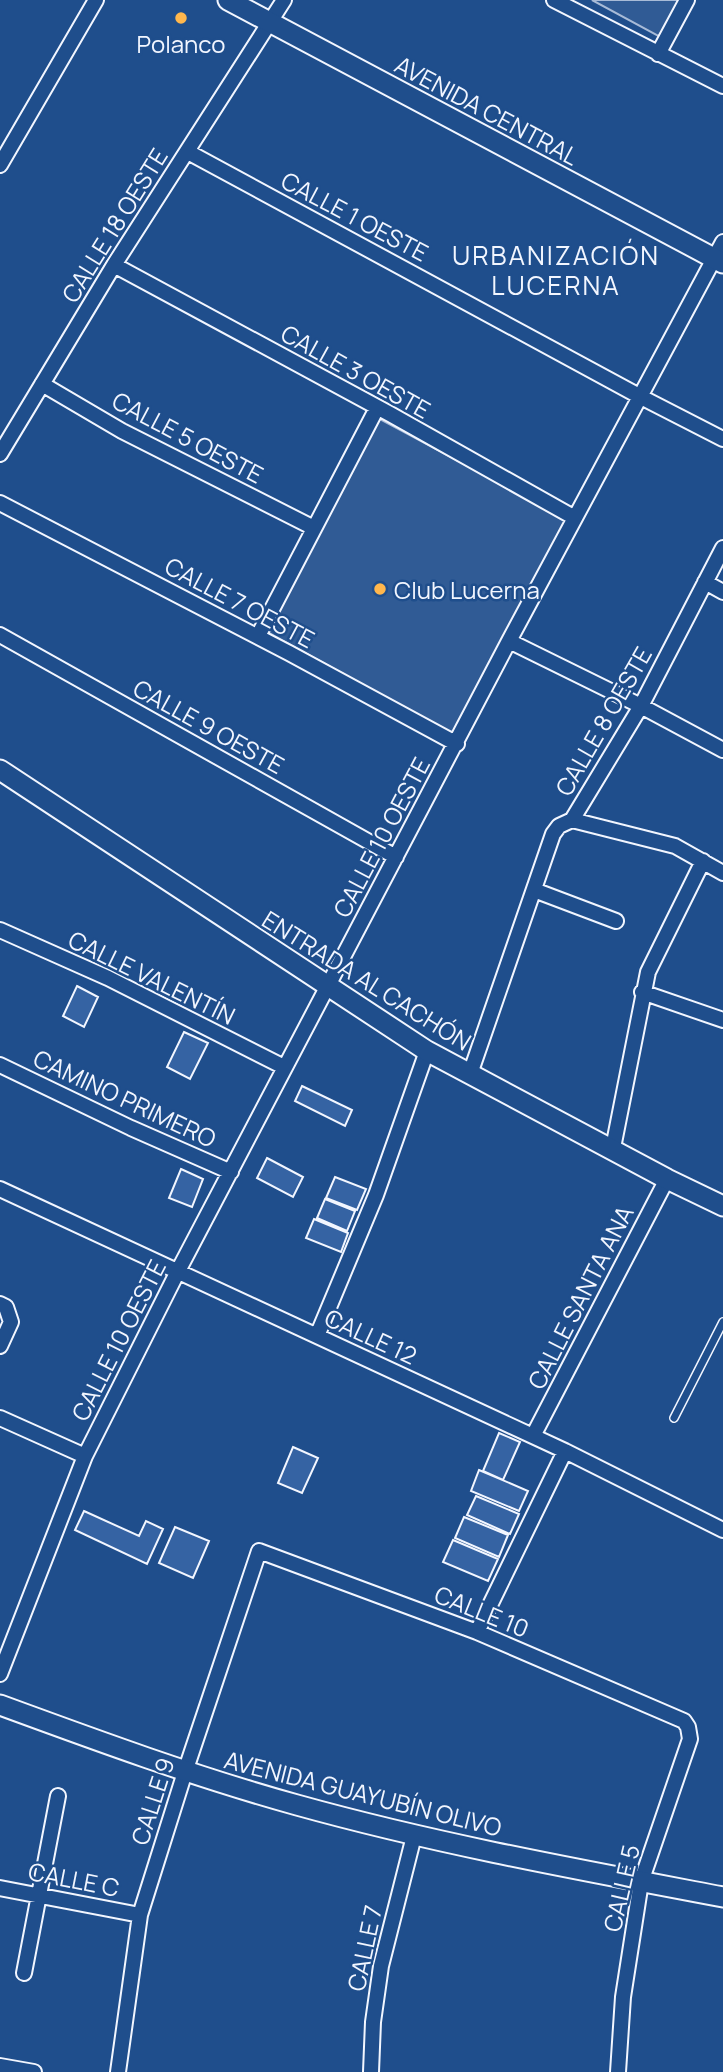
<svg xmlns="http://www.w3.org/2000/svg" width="723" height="2072" font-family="Manrope,sans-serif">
<rect width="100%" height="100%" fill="#1f4e8c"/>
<path fill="#305b95" stroke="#a8bbd7" stroke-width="2" d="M592 0H682L662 38Z
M378 418 567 519 454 735 267 632Z"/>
<path fill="#3563a3" stroke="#f2f6ff" stroke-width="2" d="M77 986 98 997 84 1027 63 1016Z
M184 1032 208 1043 190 1079 167 1067Z
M302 1086 352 1110 345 1126 295 1101Z
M267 1158 303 1177 293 1197 257 1178Z
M181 1169 203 1179 192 1207 169 1198Z
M335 1177 366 1189 357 1210 326 1198Z
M325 1199 355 1211 347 1231 317 1218Z
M314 1219 348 1233 341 1252 306 1238Z
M499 1433 520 1442 503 1480 483 1471Z
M293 1447 318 1458 302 1493 278 1483Z
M479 1470 528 1491 519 1511 471 1491Z
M476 1496 519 1514 510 1534 467 1515Z
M84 1511 139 1536 146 1521 163 1529 147 1564 75 1530Z
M464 1517 508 1535 499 1557 455 1538Z
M175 1527 209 1541 193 1578 159 1563Z
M453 1540 498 1559 488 1581 443 1562Z"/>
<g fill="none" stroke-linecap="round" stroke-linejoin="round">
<g stroke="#f2f6ff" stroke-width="10">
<path id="lane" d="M674 1418 723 1322"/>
</g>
<g stroke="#f2f6ff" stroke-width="18">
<path id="street" d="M554 0 723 86
M658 54 687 0
M188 152 639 396 723 439
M0 165 96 0
M114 265 390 414 575 518
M42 384 122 431 314 528
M0 454 114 265 284 0
M0 503 289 653 457 744
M705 582 723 592
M0 635 396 857
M258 636 377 408
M509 641 641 706 723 750
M572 820 675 846 723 873
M534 890 616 921
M0 930 108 978 284 1067
M642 992 723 1020
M0 1065 131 1128 231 1172
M470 1074 553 834 559 826 572 820 641 706 723 548
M613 1148 648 972 703 861
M0 1189 565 1451 723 1530
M0 1304 6 1307 11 1322 0 1346
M317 1336 376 1195 427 1051
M0 1418 85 1456
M533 1436 667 1179
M477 1632 565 1451
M0 1674 85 1456 177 1273 509 641 723 242
M0 1888 140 1915
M24 1973 58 1796
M0 2066 34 2072
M118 2072 140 1915 185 1772 259 1551 477 1632 684 1721 688 1727 690 1739 641 1882 623 1997 618 2072
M371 2072 373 2022 381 1966 414 1836"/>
</g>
<g stroke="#f2f6ff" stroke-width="23">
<path id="secondary" d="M228 0 723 263
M0 770 427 1051 667 1179 723 1206
M0 1705C98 1741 196 1777 297 1805 437 1844 580 1870 723 1897"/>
</g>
<use href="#lane" stroke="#1f4e8c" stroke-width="7"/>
<use href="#street" stroke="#1f4e8c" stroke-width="14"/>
<use href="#secondary" stroke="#1f4e8c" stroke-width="19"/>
</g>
<g fill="#ffb74d" stroke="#1f4e8c" stroke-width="2.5">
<circle cx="181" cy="18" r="7"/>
<circle cx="380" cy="589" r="7"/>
</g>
<g text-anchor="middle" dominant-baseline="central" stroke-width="5" stroke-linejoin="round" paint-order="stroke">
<g font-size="24" fill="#f2f6ff" stroke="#1f4e8c">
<text x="181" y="43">Polanco</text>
<text x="394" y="589" text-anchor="start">Club Lucerna</text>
</g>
<g font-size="24" fill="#f2f6ff" stroke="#1f4e8c">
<text transform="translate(487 110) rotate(28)">AVENIDA CENTRAL</text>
<text transform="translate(355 216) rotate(28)">CALLE 1 OESTE</text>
<text transform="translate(114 225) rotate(-58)">CALLE 18 OESTE</text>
<text transform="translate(356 371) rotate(29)">CALLE 3 OESTE</text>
<text transform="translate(188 437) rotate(28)">CALLE 5 OESTE</text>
<text transform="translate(240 602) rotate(28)">CALLE 7 OESTE</text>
<text transform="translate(603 721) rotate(-60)">CALLE 8 OESTE</text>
<text transform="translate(209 726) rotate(29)">CALLE 9 OESTE</text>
<text transform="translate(381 837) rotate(-62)">CALLE 10 OESTE</text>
<text transform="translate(152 977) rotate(26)">CALLE VALENTÍN</text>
<text transform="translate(367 980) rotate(32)">ENTRADA AL CACHÓN</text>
<text transform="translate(125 1098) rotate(25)">CAMINO PRIMERO</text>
<text transform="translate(580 1297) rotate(-63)">CALLE SANTA ANA</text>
<text transform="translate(371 1336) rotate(25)">CALLE 12</text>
<text transform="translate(118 1340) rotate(-63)">CALLE 10 OESTE</text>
<text transform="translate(482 1611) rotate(22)">CALLE 10</text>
<text transform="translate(363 1793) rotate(14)">AVENIDA GUAYUBÍN OLIVO</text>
<text transform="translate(152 1801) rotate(-72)">CALLE 9</text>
<text transform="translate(74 1879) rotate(11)">CALLE C</text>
<text transform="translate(621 1888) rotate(-77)">CALLE 5</text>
<text transform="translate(364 1948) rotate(-78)">CALLE 7</text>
</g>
<g font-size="26" letter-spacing="2" fill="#f2f6ff" stroke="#1f4e8c">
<text x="556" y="255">URBANIZACIÓN<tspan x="556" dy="30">LUCERNA</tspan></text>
</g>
</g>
</svg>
